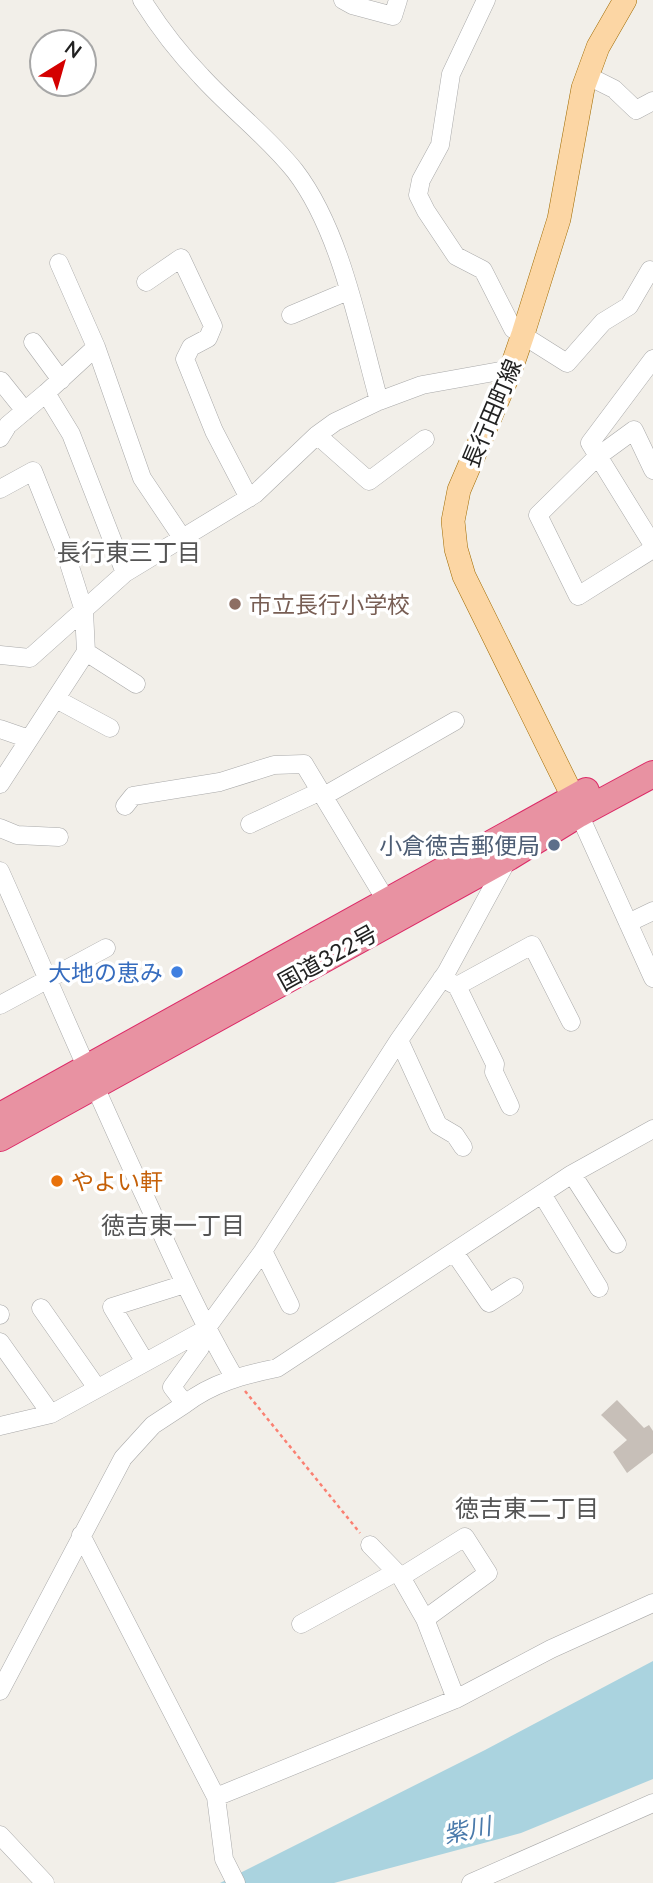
<svg xmlns="http://www.w3.org/2000/svg" width="653" height="1883" font-family="Lato,'Noto Sans JP',sans-serif">
<rect width="100%" height="100%" fill="#f2efe9"/>
<path fill="#aad3df" d="M653 1661V1779L521 1833 334 1883H220L485 1750Z"/>
<path fill="#c7bfb8" d="M617 1400 644 1428 649 1425 653 1431V1453L627 1473 613 1452 627 1440 601 1415Z"/>
<g fill="none" stroke-linecap="round" stroke-linejoin="round">
<g stroke="#a9a9a9" stroke-width="19">
<path id="minor" d="M142 0C159 27 179 53 201 76 231 109 267 136 295 171 341 231 359 329 379 401
M343 0 352 5 393 16 398 0
M486 0 451 74 440 145 421 180 418 195 426 211 456 256 483 270 513 329 567 363 603 322 629 306 650 270
M588 76 614 89 636 110 653 101
M59 263 96 347 142 478 183 539
M146 282 181 258 213 326 208 338 191 347 185 359 214 431 249 498
M291 315 348 291
M33 342 61 380
M653 359 590 443 653 545
M1 381 25 411
M46 393 96 347
M317 435 369 481 425 439
M0 438 8 425 46 393 71 434 125 573
M653 470 634 430 597 457 538 515 578 596 653 549
M0 489 33 471 65 551 84 611 86 652 0 784
M86 652 136 684
M0 655 30 658 125 573 255 494 317 435 335 422 379 401 422 385 511 369
M56 699 110 728
M0 729 29 739
M324 796 455 721
M125 806 133 796 220 782 274 765 304 764 387 902
M579 814 653 978
M250 824 321 791
M0 828 17 835 59 837
M0 871C49 981 96 1092 147 1201 174 1261 201 1320 234 1377
M628 923 653 911
M442 978 457 986 532 945 571 1022
M457 986 495 1064 494 1072 510 1106
M0 1005 106 948
M399 1040 438 1125 455 1135 463 1147
M572 1174 617 1244
M542 1194 599 1288
M263 1251 290 1305
M454 1252 489 1303 514 1287
M41 1308 97 1388
M0 1314V1315
M0 1342 51 1414
M145 1362 112 1307 185 1284
M185 1404C212 1383 243 1375 277 1368L572 1174 653 1129
M0 1426 51 1414 206 1329
M81 1535 216 1797 224 1859 236 1883
M370 1545 401 1577 425 1619 456 1699
M401 1577 465 1537 488 1573 425 1619
M301 1624 396 1572
M0 1691 123 1458 153 1425 185 1404 172 1387 200 1348 206 1329 263 1251 399 1040 446 973 509 857
M216 1797 456 1699 551 1649 653 1603
M0 1835 45 1883
M471 1883 653 1803"/>
</g>
<g stroke="#a06b00" stroke-width="24">
<path id="major" d="M579 814 573 797 464 576 456 549 453 521 459 490 511 369 523 334 559 219 583 88 598 47 625 0"/>
</g>
<g stroke="#dc2a67" stroke-width="28">
<path id="highway" d="M0 1116 586 791
M0 1138 509 857 579 814 653 774"/>
</g>
<path stroke="#fa8072" stroke-width="2.5" stroke-dasharray="3.5 3.5" stroke-linecap="butt" d="M245 1391 360 1533"/>
<use href="#minor" stroke="#fff" stroke-width="18"/>
<use href="#major" stroke="#fcd6a4" stroke-width="23"/>
<use href="#highway" stroke="#e892a2" stroke-width="26"/>
</g>
<circle fill="#8d6e63" stroke="#fff" stroke-width="2.5" cx="235" cy="604" r="7"/>
<circle fill="#5c6f8a" stroke="#fff" stroke-width="2.5" cx="554" cy="845" r="7"/>
<circle fill="#3f7fe0" stroke="#fff" stroke-width="2.5" cx="177" cy="972" r="7"/>
<circle fill="#e8710a" stroke="#fff" stroke-width="2.5" cx="57" cy="1181" r="7"/>
<g text-anchor="middle" dominant-baseline="central" stroke-width="7" stroke-linejoin="round" paint-order="stroke">
<g font-size="23" fill="#222" stroke="#fff">
<text transform="translate(491 413) rotate(-67)">長行田町線</text>
<text transform="translate(327 957) rotate(-29)">国道322号</text>
</g>
<g font-size="23" fill="#785e54" stroke="#fff" text-anchor="start">
<text x="249" y="604">市立長行小学校</text>
</g>
<g font-size="23" fill="#4e5e75" stroke="#fff" text-anchor="end">
<text x="540" y="845">小倉徳吉郵便局</text>
</g>
<g font-size="23" fill="#366cbe" stroke="#fff" text-anchor="end">
<text x="163" y="972">大地の恵み</text>
</g>
<g font-size="23" fill="#c56008" stroke="#fff" text-anchor="start">
<text x="71" y="1181">やよい軒</text>
</g>
<g font-size="24" fill="#555" stroke="#fff">
<text x="129" y="551">長行東三丁目</text>
<text x="173" y="1224">徳吉東一丁目</text>
<text x="527" y="1507">徳吉東二丁目</text>
</g>
<g font-size="24" font-style="italic" fill="#4a7aab" stroke="#fff">
<text transform="translate(467 1829) rotate(-11)">紫川</text>
</g>
</g>
<g transform="translate(63 63) rotate(37)"><circle r="33" fill="#ffffff" stroke="#a7a7a7" stroke-width="2"/>
<path d="M0-5L12 26L0 18L-12 26Z" fill="#d40000"/>
<text y="-10" font-size="19" font-weight="bold" text-anchor="middle" fill="#222222">N</text>
</g>
</svg>
